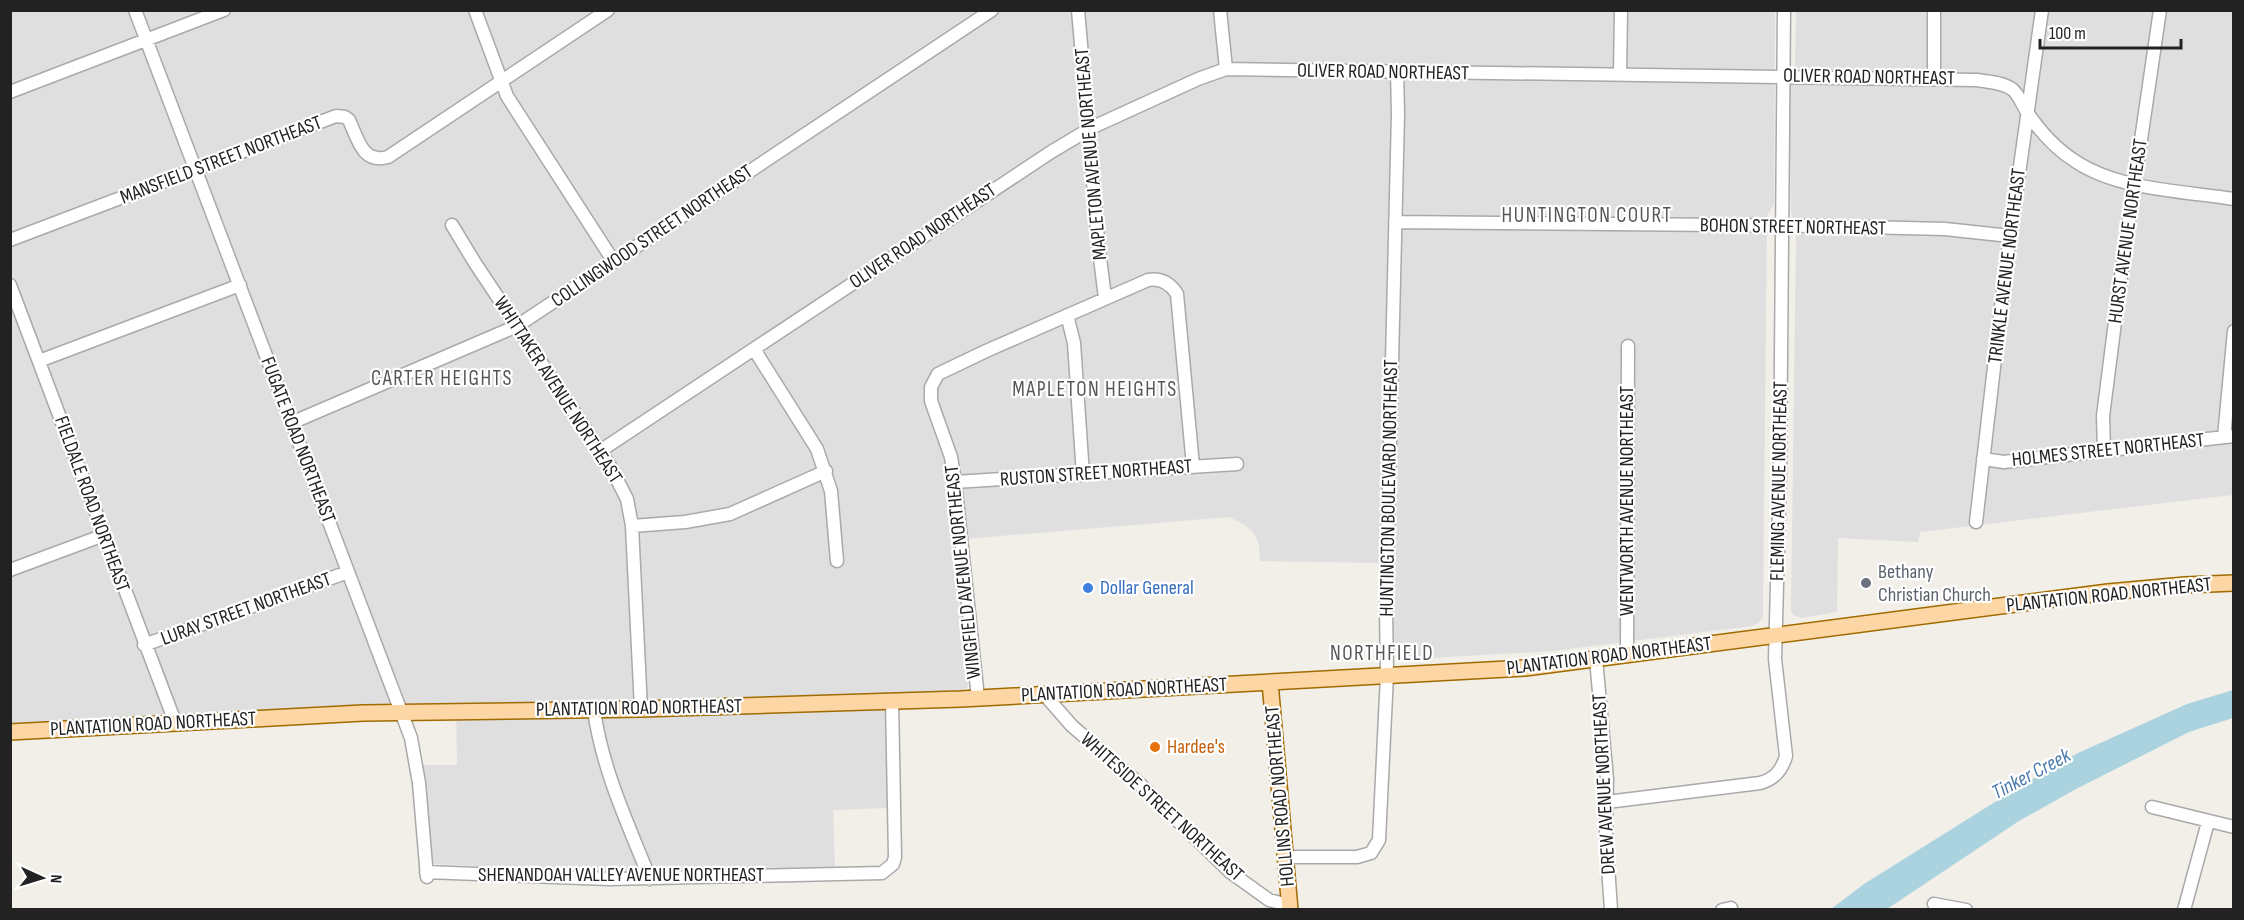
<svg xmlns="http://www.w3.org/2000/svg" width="2244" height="920" font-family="'Sofia Sans Condensed',sans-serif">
<rect width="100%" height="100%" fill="#f2efe9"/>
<path fill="#e0dfdf" d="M11 11H1775L1774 204 1767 216 1763 617 1757 624 1752 626 1553 651 1415 659 1397 653 1379 654V563L1260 561 1259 545 1254 533 1245 525 1229 517 953 540 968 687 960 693 886 696 888 808 833 810 835 868 638 872 431 864 423 765H457L456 706 11 726Z
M1796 11H2233V495L1920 532 1918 542 1838 538 1837 612 1801 618 1794 615 1791 611 1796 239 1791 211 1789 89 1795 64Z"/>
<path fill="#aad3df" d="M2233 690V718L2189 732 2076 789 2019 821 1887 909H1831L1864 884 2019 787 2078 753 2187 704Z"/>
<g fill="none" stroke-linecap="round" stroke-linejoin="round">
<g stroke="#a9a9a9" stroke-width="15">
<path id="minor" d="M135 10 411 738 419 783 427 877
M475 10 507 96 614 262
M1078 10 1099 250 1105 298
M1220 10 1226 69
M1620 75 1621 10
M1934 78V10
M10 92 224 10
M1395 222 1822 226 1945 229 2010 236
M452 225 475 263 610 466 627 499 632 526 641 709
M10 240 336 116 345 117 349 120C358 139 362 164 388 157L608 10
M10 285 175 722
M1067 315 1074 343 1083 475
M754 349 817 449 831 491 837 561
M39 361 240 285
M291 423 517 326 992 10
M2224 437 2234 331
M600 451 1051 152 1093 127 1198 79 1226 69 1977 80C1988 82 2002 82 2012 89 2019 95 2022 104 2027 112 2039 130 2056 149 2075 161 2118 190 2183 191 2234 199
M2104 451 2103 416 2120 283 2160 10
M1983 459 2004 462 2234 436
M955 482 1237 464
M1976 522 2005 273 2042 10
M632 526 685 522 730 514 826 471
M10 570 104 535
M144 645 348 572
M1627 655 1628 346
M1596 659 1607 779 1606 836 1611 910
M1044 694 1072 726 1142 786 1230 872 1269 900 1289 905
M978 698 955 482 951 457 931 401V387L938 374 986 351 1148 280C1161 278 1170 283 1177 294L1193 466
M594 710C602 769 628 824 650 879
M1607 802 1760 783C1775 779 1782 770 1786 756L1775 659 1780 472 1784 10
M2152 807 2234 827
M1286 857H1357L1371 853 1379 840 1387 675 1386 609 1398 114 1397 71
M426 872 609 879 882 873 893 864 895 857 892 701
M1934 904 1966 910
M1722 910 1731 908
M2184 910 2208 822"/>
</g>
<g stroke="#a06b00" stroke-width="18">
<path id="major" d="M1270 682 1290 910
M10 732 363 713 641 709 961 699 1525 668 2108 592 2185 585 2234 583"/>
</g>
<use href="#minor" stroke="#fff" stroke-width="12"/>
<use href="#major" stroke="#fcd6a4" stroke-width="15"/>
</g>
<circle fill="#6b7280" stroke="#fff" stroke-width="2" cx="1866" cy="583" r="6"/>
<circle fill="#3f7fe0" stroke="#fff" stroke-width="2" cx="1088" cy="588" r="6"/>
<circle fill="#e8710a" stroke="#fff" stroke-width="2" cx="1155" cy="747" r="6"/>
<g text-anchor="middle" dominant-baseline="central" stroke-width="4.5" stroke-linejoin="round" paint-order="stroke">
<g font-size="20" fill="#222" stroke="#fff">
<text transform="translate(1383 72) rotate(1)">OLIVER ROAD NORTHEAST</text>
<text transform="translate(1869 77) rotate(1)">OLIVER ROAD NORTHEAST</text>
<text transform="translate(1091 154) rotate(-95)">MAPLETON AVENUE NORTHEAST</text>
<text transform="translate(221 160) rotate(-21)">MANSFIELD STREET NORTHEAST</text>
<text transform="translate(1793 227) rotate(1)">BOHON STREET NORTHEAST</text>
<text transform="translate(2128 231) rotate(-82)">HURST AVENUE NORTHEAST</text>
<text transform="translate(652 236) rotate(-34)">COLLINGWOOD STREET NORTHEAST</text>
<text transform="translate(923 236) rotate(-34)">OLIVER ROAD NORTHEAST</text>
<text transform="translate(2007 266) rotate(-83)">TRINKLE AVENUE NORTHEAST</text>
<text transform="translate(558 390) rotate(57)">WHITTAKER AVENUE NORTHEAST</text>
<text transform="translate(298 440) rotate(69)">FUGATE ROAD NORTHEAST</text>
<text transform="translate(2108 450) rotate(-6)">HOLMES STREET NORTHEAST</text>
<text transform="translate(1096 473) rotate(-4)">RUSTON STREET NORTHEAST</text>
<text transform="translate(1779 481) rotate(-89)">FLEMING AVENUE NORTHEAST</text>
<text transform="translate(1389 488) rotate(-89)">HUNTINGTON BOULEVARD NORTHEAST</text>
<text transform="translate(1627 501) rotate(-90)">WENTWORTH AVENUE NORTHEAST</text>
<text transform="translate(92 504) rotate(70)">FIELDALE ROAD NORTHEAST</text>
<text transform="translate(963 572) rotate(-96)">WINGFIELD AVENUE NORTHEAST</text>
<text transform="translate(2109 595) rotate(-6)">PLANTATION ROAD NORTHEAST</text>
<text transform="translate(246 609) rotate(-20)">LURAY STREET NORTHEAST</text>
<text transform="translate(1609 656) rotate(-7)">PLANTATION ROAD NORTHEAST</text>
<text transform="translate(1124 690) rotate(-3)">PLANTATION ROAD NORTHEAST</text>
<text transform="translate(639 708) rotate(-1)">PLANTATION ROAD NORTHEAST</text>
<text transform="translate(153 724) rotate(-3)">PLANTATION ROAD NORTHEAST</text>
<text transform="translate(1604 784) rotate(-93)">DREW AVENUE NORTHEAST</text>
<text transform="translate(1280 796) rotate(-95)">HOLLINS ROAD NORTHEAST</text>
<text transform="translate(1162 807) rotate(42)">WHITESIDE STREET NORTHEAST</text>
<text x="621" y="875">SHENANDOAH VALLEY AVENUE NORTHEAST</text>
</g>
<g font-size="20" fill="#5b616d" stroke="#fff" text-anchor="start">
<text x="1878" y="572">Bethany<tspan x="1878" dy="23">Christian Church</tspan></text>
</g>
<g font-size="20" fill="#366cbe" stroke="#fff" text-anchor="start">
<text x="1100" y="588">Dollar General</text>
</g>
<g font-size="20" fill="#c56008" stroke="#fff" text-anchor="start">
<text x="1167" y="747">Hardee's</text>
</g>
<g font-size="21" letter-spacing="1.5" fill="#555" stroke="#fff">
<text x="1587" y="215">HUNTINGTON COURT</text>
<text x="442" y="378">CARTER HEIGHTS</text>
<text x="1095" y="389">MAPLETON HEIGHTS</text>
<text x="1382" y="653">NORTHFIELD</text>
</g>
<g font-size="21" font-style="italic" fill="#4a7aab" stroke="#fff">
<text transform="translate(2031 774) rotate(-28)">Tinker Creek</text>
</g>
</g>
<rect width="2244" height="920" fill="none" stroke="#222222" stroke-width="24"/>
<g transform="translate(42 878) rotate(94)" stroke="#ffffff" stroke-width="4.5" paint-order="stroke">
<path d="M0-4.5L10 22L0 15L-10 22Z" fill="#222222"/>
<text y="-9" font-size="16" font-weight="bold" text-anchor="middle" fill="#222222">N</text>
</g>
<path d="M2040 39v9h141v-9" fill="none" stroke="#222222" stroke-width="3"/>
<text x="2049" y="39" font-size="18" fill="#222222" stroke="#ffffff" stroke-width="4.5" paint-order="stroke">100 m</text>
</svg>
